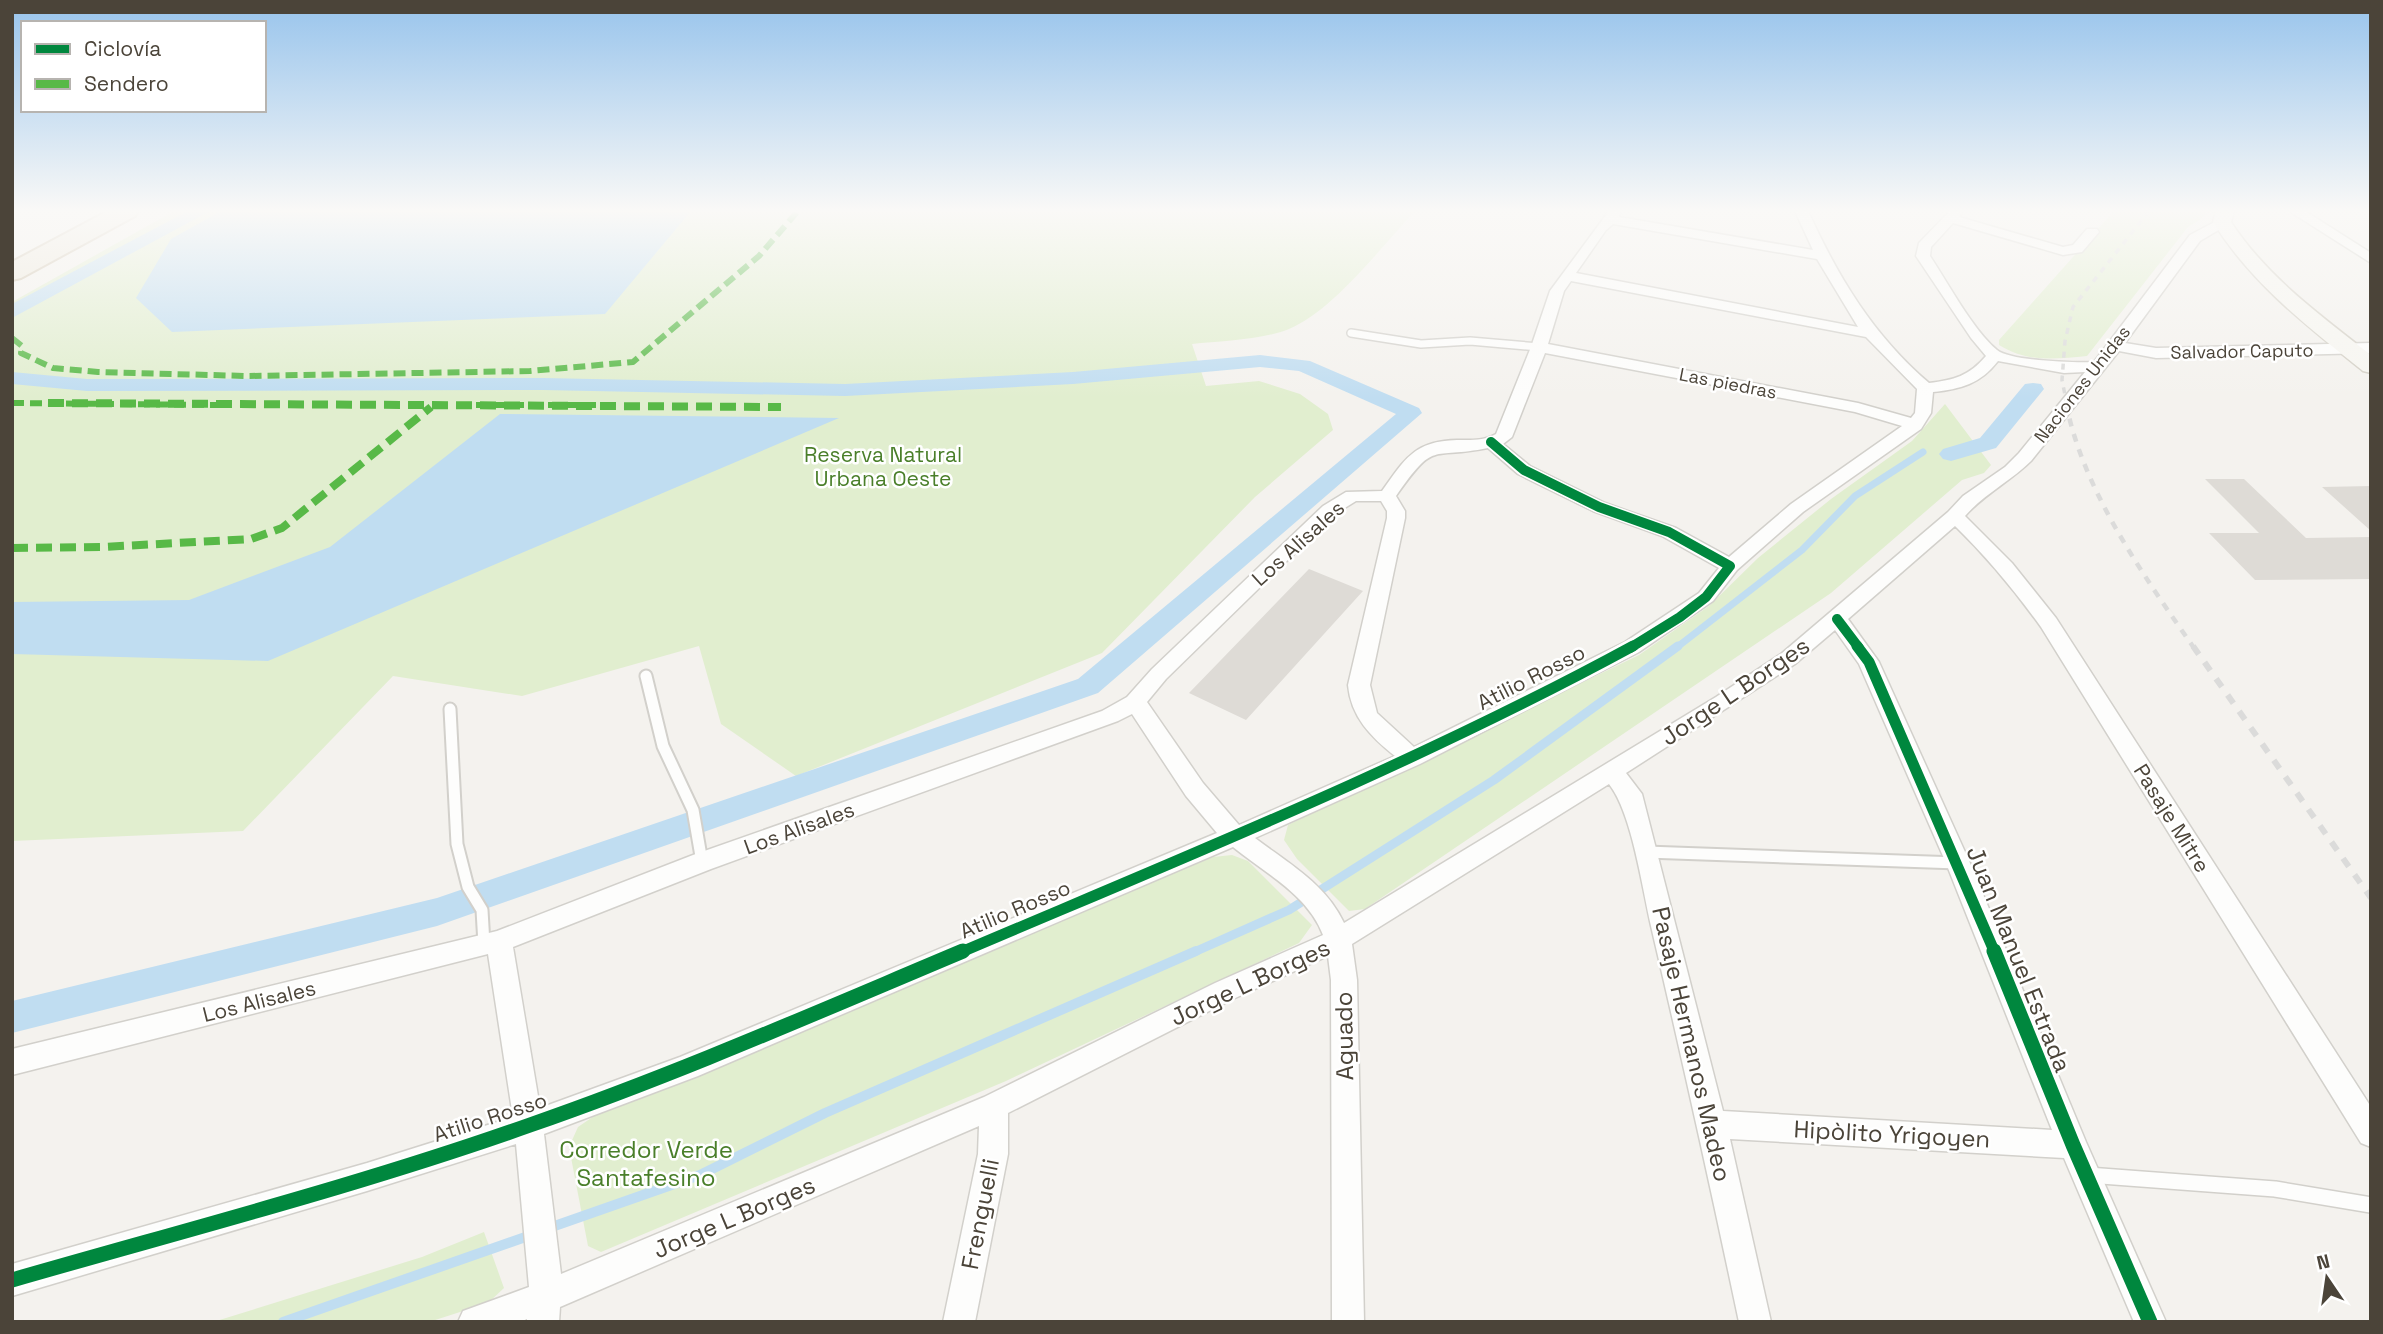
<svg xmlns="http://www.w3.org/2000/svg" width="2383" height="1334" font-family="'Space Grotesk',sans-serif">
<rect width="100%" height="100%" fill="#f4f2ee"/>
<path fill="#e1eecf" d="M174 211H1415C1382 246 1333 311 1289 329 1262 340 1221 341 1192 344L1206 386 1259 381 1300 394 1328 414 1333 430 1255 497 1102 653 796 776 721 724 699 646 522 696 393 676 243 831 12 841V302Z
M2114 211H2207L2201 219 2188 227 2087 356C2055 359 2028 363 1999 345V340Z
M1945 404 1991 465 1984 473 1962 480 1831 593 1365 909 1349 911 1297 859 1284 840 1288 825 1639 655 1709 606 1758 558 1831 499 1912 441Z
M1232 855 1248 861 1312 925 1299 943 1006 1081 601 1252 588 1246 569 1147 578 1127 603 1110 1213 857Z
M484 1232 504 1288 488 1303 429 1322H213L422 1257Z"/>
<path fill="#c0ddf1" d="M221 211H691L605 314 172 332 136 298 171 239Z
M500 414 839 418 268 661 12 654V602L189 600 330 547Z"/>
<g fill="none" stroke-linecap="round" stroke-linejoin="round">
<path stroke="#c0ddf1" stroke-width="7" d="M1676 648 1802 550 1855 496 1923 452"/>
<path stroke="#c0ddf1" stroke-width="9" d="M1192 953 1289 910 1494 780 1678 646"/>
<path stroke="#c0ddf1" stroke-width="10" d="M546 1229 700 1175 825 1113 1196 951
M283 1322 534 1234"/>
<path fill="#c0ddf1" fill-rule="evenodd" d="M188 211H210L12 318V304Z
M1260 355 1310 361 1419 408 1422 413 1098 693 437 926 12 1033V1001L437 898 1078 679 1396 414 1299 371 1260 367 1073 384 845 396 543 390 87 391 12 384V372L87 379 543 378 845 384 1073 372Z
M2033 383 2041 384 2044 389 1996 448 1951 461 1943 459 1939 454 1943 449 1980 438 2025 384Z"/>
</g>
<path fill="#dedbd6" d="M2205 479H2244L2306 538 2371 537V579L2255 580 2209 533H2259Z
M2371 486V531L2322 487Z
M1309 569 1363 591 1246 720 1189 693Z"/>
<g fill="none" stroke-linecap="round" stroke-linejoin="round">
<g stroke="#d2d0cb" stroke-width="10">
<path id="lane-far2" d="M1351 333 1421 344 1470 341 1539 347"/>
</g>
<g stroke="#d2d0cb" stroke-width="15">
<path id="lane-far1" d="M646 676 663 746 693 810 702 862
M450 709 457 844 468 887 482 910 484 944
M1646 852 1958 863"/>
</g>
<g stroke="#d2d0cb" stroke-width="18">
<path id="lane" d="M2088 1175 2275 1189 2371 1205"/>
</g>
<g stroke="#d2d0cb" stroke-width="3">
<path id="street" d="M1609 211H1621L1619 217 1813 250 1795 211H1808C1838 277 1873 335 1929 383 1954 380 1969 376 1986 356L1971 338 1916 256 1919 243 1950 211H1963L1959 217 2063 247 2073 245 2087 229H2097L2099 232 2082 252 2063 255 1953 223 1931 247 1930 256C1948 283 1973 330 1997 350 2010 361 2076 363 2094 362L2190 235 2222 218 2227 219V225L2200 241 2125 343 2156 348 2371 343V353L2156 358 2119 351 2031 461C2011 481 1984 494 1965 516L2012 563 2056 618 2371 1107V1147L2361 1143 2041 627C2015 591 1987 557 1955 526L1848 619 1879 662 1970 863 2086 1142 2166 1322H2134L2064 1158 1730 1139 1771 1322H1739C1711 1189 1682 1058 1651 926 1642 887 1632 813 1609 784L1352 944 1357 980 1364 1322H1332L1331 980 1328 956 1233 999 1008 1113V1154L975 1322H943L978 1154 979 1126 560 1307 559 1322H527V1319L520 1322H458L463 1311 529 1287 516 1144 367 1191 12 1296V1264L367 1163 513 1117 488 954 12 1075V1049L497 931 693 855 1102 711 1127 697 1152 669 1323 506 1346 492 1382 491C1405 459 1414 441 1457 440 1471 440 1484 441 1496 434L1531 347 1550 291ZM1613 224 1817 259 1858 327 1576 273 1606 230ZM1571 281 1866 337 1917 389 1915 413 1911 418 1858 403 1548 344 1564 291ZM1545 353 1855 412 1902 426 1791 504 1729 557 1676 528 1605 503 1530 466 1503 444 1512 437ZM1998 361 2064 373 2085 372 2019 453 2005 467 1963 496 1948 512 1781 654 1716 697 1344 923C1326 884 1288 863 1255 838L1420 764 1639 652 1713 601 1737 570 1803 512 1921 429 1931 413 1933 392C1961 389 1980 384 1998 361ZM1488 448 1518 474 1593 511 1662 536 1719 568 1699 593 1625 642 1414 747 1377 713 1370 685 1405 518V511L1396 496C1436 439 1429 460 1488 448ZM1356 501H1381L1387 511V518L1348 685C1351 717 1371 737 1395 756L1239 825 1203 783 1147 702 1166 679 1335 514ZM1835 630 1859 664 1946 863 2052 1130 1723 1111 1642 794 1626 773 1795 664ZM1132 714 1186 796 1217 833 680 1057 540 1108 513 947 711 869 1118 721ZM1233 847C1265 873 1308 895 1323 935L1215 983 984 1097 561 1274 544 1134 698 1076Z
M2289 211H2305L2371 253V263Z"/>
</g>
<g stroke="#d3cfc5" stroke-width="3">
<path id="secondary" d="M2216 211H2234L2231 222C2267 277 2320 315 2371 355V373L2363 371C2307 326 2251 283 2213 222Z"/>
</g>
<g stroke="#ccbfa9" stroke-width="4">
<path id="highway" d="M108 211H138L135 216 21 278 12 280V262Z"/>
</g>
<use href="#lane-far2" stroke="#fdfdfc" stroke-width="7"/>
<use href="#lane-far1" stroke="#fdfdfc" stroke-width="11"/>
<use href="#lane" stroke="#fdfdfc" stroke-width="15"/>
<use href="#street" fill="#fdfdfc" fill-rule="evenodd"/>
<use href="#secondary" fill="#f7f6f1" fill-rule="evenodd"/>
<use href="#highway" fill="#ede8db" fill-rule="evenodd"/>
<path stroke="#dbdbda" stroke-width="3.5" stroke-dasharray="6 6" stroke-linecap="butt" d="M2067 405 2062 380 2065 341 2073 307 2149 211"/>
<path stroke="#dbdbda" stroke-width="4.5" stroke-dasharray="8 8" stroke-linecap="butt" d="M2066 403C2083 491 2144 576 2194 648"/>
<path stroke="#dbdbda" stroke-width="6" stroke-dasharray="10 10" stroke-linecap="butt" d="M2193 646 2371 898"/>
<path stroke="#58b947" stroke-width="6" stroke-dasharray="12 6" stroke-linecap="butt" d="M12 338 22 346 21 353 53 368 98 372 247 376 530 371 633 362 759 256 798 211
M12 403 221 405
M476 405H615"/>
<path stroke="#58b947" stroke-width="8" stroke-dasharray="16 8" stroke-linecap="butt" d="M48 403 781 407
M12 548 103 547 251 539 282 528 431 407"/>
<g stroke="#fff" stroke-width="13">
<path id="cycleway-far2" d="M1491 442 1524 470 1599 507 1669 532 1730 566 1706 597 1680 617 1630 648
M1837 619 1859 648"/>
</g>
<g stroke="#fff" stroke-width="16">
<path id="cycleway-far1" d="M1857 646 1869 662 1995 953
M959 953C1187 856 1416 764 1633 646"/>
</g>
<g stroke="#fff" stroke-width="19">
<path id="cycleway" d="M1994 951 2073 1145 2150 1322
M12 1280C185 1230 361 1185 530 1125 677 1074 820 1011 963 951"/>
</g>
<use href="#cycleway-far2" stroke="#00873e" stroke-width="10"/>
<use href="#cycleway-far1" stroke="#00873e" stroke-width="11"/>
<use href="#cycleway" stroke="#00873e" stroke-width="15"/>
</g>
<linearGradient id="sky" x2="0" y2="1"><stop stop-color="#98c4ec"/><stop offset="0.53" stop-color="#faf9f7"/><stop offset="1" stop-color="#faf9f7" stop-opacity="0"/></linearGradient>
<rect width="2383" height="398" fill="url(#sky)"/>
<g text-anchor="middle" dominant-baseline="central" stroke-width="5" stroke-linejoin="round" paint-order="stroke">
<g font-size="18" fill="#4b4439" stroke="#fff">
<text transform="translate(2242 351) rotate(-1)">Salvador Caputo</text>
<text transform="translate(1728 383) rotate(11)">Las piedras</text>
<text transform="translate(2082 384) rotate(-52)">Naciones Unidas</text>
</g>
<g font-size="21" fill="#4a7f2a" stroke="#fff">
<text x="883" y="454">Reserva Natural<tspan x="883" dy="24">Urbana Oeste</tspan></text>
</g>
<g font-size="21" fill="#4b4439" stroke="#fff">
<text transform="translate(1298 543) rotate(-42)">Los Alisales</text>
<text transform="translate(1531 677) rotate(-27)">Atilio Rosso</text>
<text transform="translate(2172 818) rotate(58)">Pasaje Mitre</text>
<text transform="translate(799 828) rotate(-20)">Los Alisales</text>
<text transform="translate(1015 909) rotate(-23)">Atilio Rosso</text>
<text transform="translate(259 1001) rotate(-14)">Los Alisales</text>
<text transform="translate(490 1117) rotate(-18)">Atilio Rosso</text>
</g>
<g font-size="24" fill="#4b4439" stroke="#fff">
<text transform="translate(1735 691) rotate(-34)">Jorge L Borges</text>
<text transform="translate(2019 959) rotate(68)">Juan Manuel Estrada</text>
<text transform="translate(1250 982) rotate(-25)">Jorge L Borges</text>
<text transform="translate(1344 1036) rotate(-91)">Aguado</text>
<text transform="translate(1692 1044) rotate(77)">Pasaje Hermanos Madeo</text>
<text transform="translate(1892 1134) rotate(3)">Hipòlito Yrigoyen</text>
<text transform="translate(980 1214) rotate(-79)">Frenguelli</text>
<text transform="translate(734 1217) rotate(-23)">Jorge L Borges</text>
</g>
<g font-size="24" fill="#4a7f2a" stroke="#fff">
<text x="646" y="1149">Corredor Verde<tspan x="646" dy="28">Santafesino</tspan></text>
</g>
</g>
<rect width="2383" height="1334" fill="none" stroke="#4b4439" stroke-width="28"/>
<rect x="21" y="21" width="245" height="91" fill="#ffffff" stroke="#b7b4b0" stroke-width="2"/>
<rect x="35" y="44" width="35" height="10" fill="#00873e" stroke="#b7b4b0" stroke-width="2"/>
<text x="84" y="56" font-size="21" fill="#4b4439">Ciclovía</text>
<rect x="35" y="79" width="35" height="10" fill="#58b947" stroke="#b7b4b0" stroke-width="2"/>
<text x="84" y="91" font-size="21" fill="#4b4439">Sendero</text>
<g transform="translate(2327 1278) rotate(347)" stroke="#ffffff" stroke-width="5" paint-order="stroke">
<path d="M0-5L12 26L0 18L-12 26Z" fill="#4b4439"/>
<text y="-10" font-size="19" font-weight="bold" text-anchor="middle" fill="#4b4439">N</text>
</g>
</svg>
